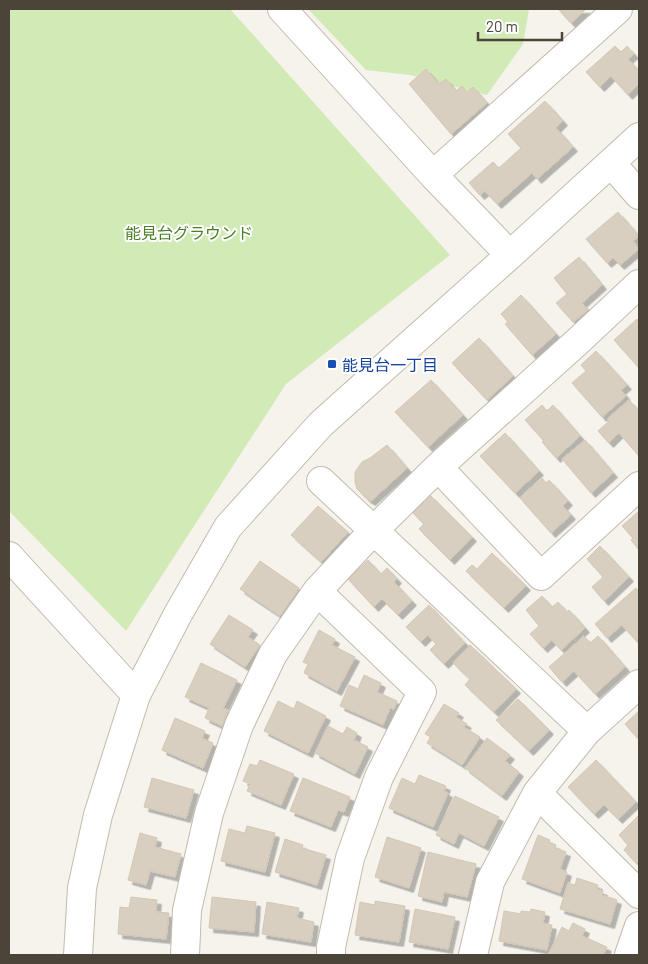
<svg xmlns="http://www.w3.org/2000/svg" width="648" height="964" font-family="Barlow,'Noto Sans JP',sans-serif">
<defs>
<filter id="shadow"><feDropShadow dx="4.5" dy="4.5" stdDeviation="0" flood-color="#0004"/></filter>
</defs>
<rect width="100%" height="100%" fill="#f6f3ec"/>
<path fill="#d2eab5" d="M9 9H230L450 255 286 384 126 631 9 511Z
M308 9H529L523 44 487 95 410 75 366 70Z"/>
<path fill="#d8cfc1" stroke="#d3c7b4" filter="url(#shadow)" d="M558 9H586L571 23Z
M615 46 621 52 627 46 634 54 628 59 639 71V84L628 95 611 76 600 87 586 72Z
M426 69 439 84 446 79 456 91 462 86 467 92 473 87 487 103 451 134 409 84Z
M545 101 563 121 556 128 573 147 537 179 532 173 497 204 485 191 480 195 469 183 493 162 499 168 521 148 508 134Z
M618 212 639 236 633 241 639 249 620 265 613 258 607 263 586 239Z
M579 257 602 285 582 303 588 310 573 322 556 303 567 294 554 278Z
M521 295 556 334 532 355 505 324 508 322 501 314Z
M637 319 639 322V368L614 340Z
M479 338 513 376 487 400 452 363Z
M596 351 627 385 621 390 626 396 602 417 572 383 586 371 581 365Z
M431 380 463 415 428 447 395 412Z
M629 400 639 411V454L638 455 619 433 609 443 598 431 609 421 607 419Z
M542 405 547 411 553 405 580 436 556 458 542 442 544 441 525 420Z
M505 433 539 471 515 493 480 456Z
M585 440 613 473 591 493 562 459Z
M387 445 407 468 371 501 366 498 357 489 355 482V472L362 462 370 458Z
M542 478 546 483 549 480 568 501 563 506 571 515 551 533 520 498Z
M430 495 472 537 450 560 419 529 424 524 413 513Z
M318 506 348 532 321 562 291 535Z
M639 511V550L631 540 633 538 622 526Z
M600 546 629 577 604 601 592 587 603 577 587 559Z
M492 553 526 586 504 608 466 571 472 565 477 569Z
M368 560 381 574 387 568 397 579 394 582 412 601 398 615 382 599 374 607 348 579Z
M260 561 299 588 280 616 240 589Z
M636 588 639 592V644L622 625 607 638 595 624Z
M542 596 552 607 558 602 567 612 569 610 585 628 561 650 552 640 543 648 530 634 539 626 526 610Z
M429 605 465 643 444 664 430 650 436 644 428 635 421 642 406 627Z
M229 615 253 630 248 637 260 645 245 667 210 644Z
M319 630 335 639 332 645 355 657 337 691 304 673 308 664 303 662Z
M584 636 590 643 598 636 625 667 595 694 574 671 562 682 549 667Z
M470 645 516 689 494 712 465 685 470 679 453 663Z
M201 663 237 680 223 708 228 710 222 726 205 718 209 708 185 697Z
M364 675 381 683 377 692 397 701 394 709 390 708 383 725 340 706 349 685 358 689Z
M518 699 549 730 529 751 496 720Z
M278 701 294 709 297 701 326 716 308 753 264 731Z
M444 704 459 713 456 717 467 724 464 727 480 737 462 765 427 743 431 737 425 734Z
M639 711V740L625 724Z
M175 718 205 731 202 738 213 743 203 768 162 750Z
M328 726 343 734 347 727 357 733 354 740 368 747 355 774 315 753Z
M487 738 510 755 505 761 519 772 502 796 465 768Z
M260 760 294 774 281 805 247 791 250 784 243 781 250 764 257 766Z
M596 760 636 802 618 819 604 805 594 814 568 787Z
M419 775 446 786 444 791 448 793 433 827 389 808 402 778 415 784Z
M152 778 194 790 186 818 144 807Z
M303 778 350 797 344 812 338 810 331 827 290 811Z
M455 796 499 817 484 846 459 833 454 844 436 835Z
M639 815V861L636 863 624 850 628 845 619 835Z
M247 826 275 833 265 872 221 861 229 829 245 833Z
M140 833 157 838 155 847 181 854 175 877 150 871 146 885 128 880Z
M538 835 550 840 549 843 556 845 555 848 566 852 560 869 567 872 560 893 522 879Z
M387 837 421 848 409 888 375 877Z
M285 839 303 845 302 848 326 855 317 885 275 872Z
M428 852 476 864 467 897 444 892 442 902 418 896Z
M577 878 598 885 597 889 603 891 602 895 617 900 610 924 560 909 568 883 575 885Z
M131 897 157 900 156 912 169 913 166 939 118 934 120 907 129 908Z
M212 897 256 902 254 932 209 928Z
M375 901 405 906 399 942 355 935 360 902 375 905Z
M267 902 299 908 297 918 314 922 311 942 262 934Z
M415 909 455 917 448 949 409 942Z
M531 909 545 912 543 923 552 925 547 950 499 941 504 911 521 914V911L530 912Z
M573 923 585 929 582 936 607 947 603 955H548L562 927 569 931Z"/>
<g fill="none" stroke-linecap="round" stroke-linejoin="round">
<g stroke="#c2bbae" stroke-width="30">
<path id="minor" d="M282 9 433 175 510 255
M611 163 639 195
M433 175 618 9
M438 467 541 576 639 486
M321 481 587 731
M9 556 136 695
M317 591 374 530 438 467 577 342 639 284
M537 793 639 894
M78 955 82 888 98 815 136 695 178 614 228 527 321 424 510 255 639 137
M185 955 187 910 209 813 239 725 273 654 317 591 422 692 379 777 350 858 331 947V955
M473 955 490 882 537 793 587 731 639 684
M629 955 639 926"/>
</g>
<use href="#minor" stroke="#fff" stroke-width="28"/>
</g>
<rect fill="#1a4fb4" stroke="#fff" stroke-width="2" x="327" y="359" width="10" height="10" rx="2.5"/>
<g text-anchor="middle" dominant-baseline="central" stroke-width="4" stroke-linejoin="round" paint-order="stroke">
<g font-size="16" fill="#4a7f2a" stroke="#fff">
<text x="189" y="232">能見台グラウンド</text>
</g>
<g font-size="16" fill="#164399" stroke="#fff" text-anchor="start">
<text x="342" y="364">能見台一丁目</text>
</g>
</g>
<rect width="648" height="964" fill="none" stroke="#4b4439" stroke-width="20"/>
<path d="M478 32v8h84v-8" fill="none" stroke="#4b4439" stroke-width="2.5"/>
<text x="486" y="32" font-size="15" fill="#4b4439" stroke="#ffffff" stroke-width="4" paint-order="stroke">20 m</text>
</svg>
